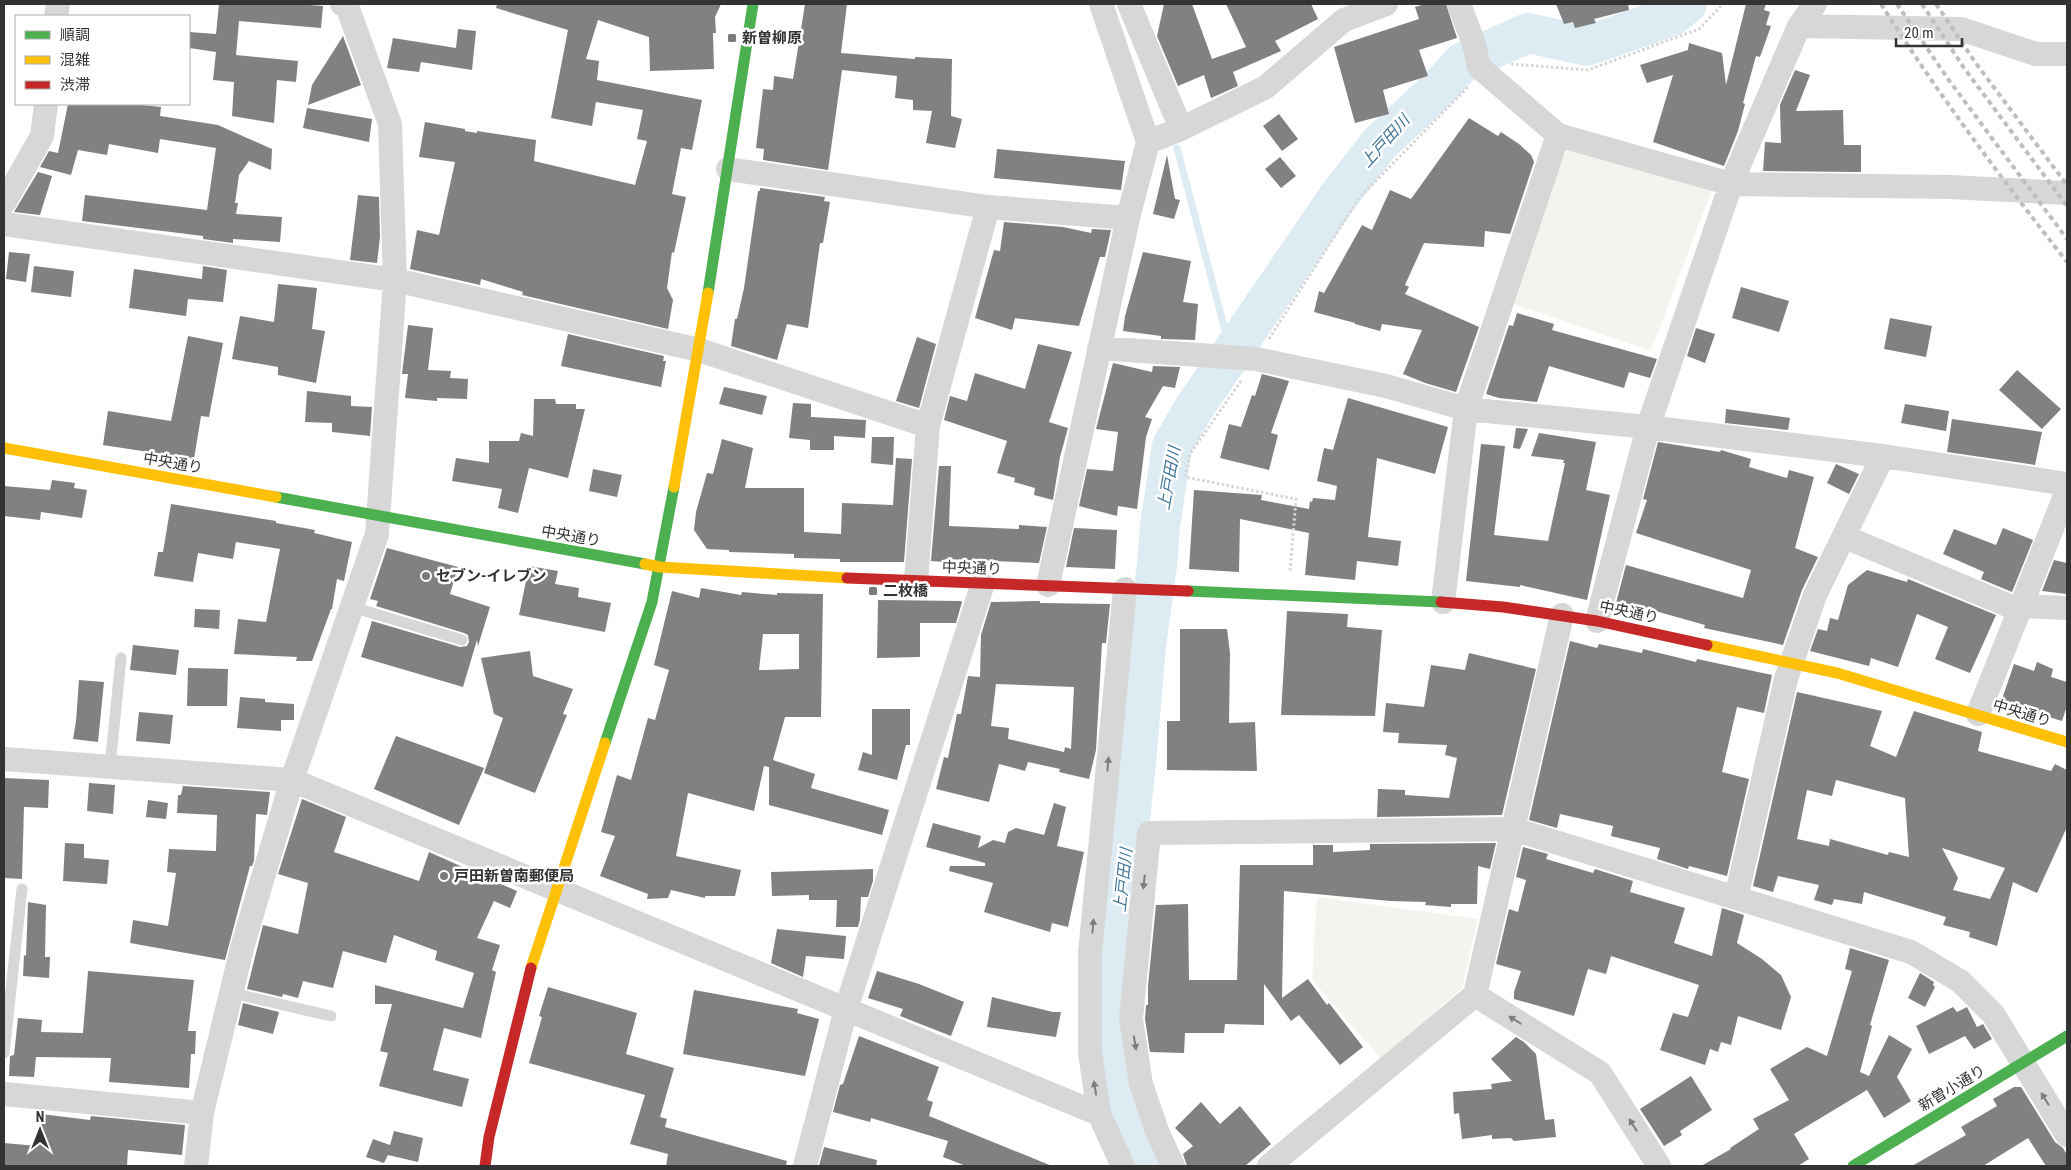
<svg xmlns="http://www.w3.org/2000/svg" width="2071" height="1170" font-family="'Roboto Condensed','Noto Sans JP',sans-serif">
<rect width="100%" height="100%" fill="#fff"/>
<path fill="#f1f5ed" d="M1568 146 1713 187 1651 351 1508 302Z
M1317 897 1478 919 1462 988 1381 1059 1312 980Z"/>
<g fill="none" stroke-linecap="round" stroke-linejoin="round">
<path stroke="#ddebf3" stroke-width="7" d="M1177 148 1231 353"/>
<path stroke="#ddebf3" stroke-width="40" d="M1147 1166 1132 1133 1122 1095 1109 1015 1136 763 1146 646 1157 565 1160 526 1172 446 1194 408 1338 197 1380 143 1440 87 1463 62 1528 33 1587 46 1672 16 1687 4"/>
</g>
<path fill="#818181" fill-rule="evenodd" d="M219 4H297L323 6 321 28 239 21 236 55 298 61 296 82 277 80 274 123 232 116 234 82 213 80 216 52 189 48V32L216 34Z
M497 4H721L715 17 716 33H713L714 69 650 71 649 37 598 20 586 59 599 61 597 80 702 100 692 150 681 148 672 194 686 197 674 253 672 252 667 288 673 300 668 329 522 295 523 292 481 279 480 285 410 269 417 230 439 235 455 162 419 157 425 122 465 129V131L477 133V131L536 140 534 161 635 185 647 141 637 139 643 110 596 102 592 126 551 118 568 30 496 8Z
M805 4H847L841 53 915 59V57L952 59 951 116 962 119 955 148 926 143 932 111 913 110V100L895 98 897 76 842 70 828 170 763 160 764 149 756 148 763 89 773 90 774 76 793 79Z
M1164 4H1192L1212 59 1246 47 1226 4H1311L1318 19 1275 41 1281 51 1233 72 1238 86 1211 98 1204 75 1178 86 1157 36Z
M1425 4H1446L1457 38 1419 50 1428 76 1383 90 1389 114 1355 123 1334 47 1419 19 1415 7Z
M1556 4H1628L1629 10 1594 19 1596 23 1575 28 1573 22 1564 24Z
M1746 4H1766L1764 10 1770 12 1766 25 1771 26 1760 57 1756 56 1743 103 1745 104 1738 131 1724 166 1653 142 1673 75 1647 83 1640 65 1688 50 1689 43 1722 53 1726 85Z
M458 29 476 31 472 70 421 62 419 72 387 68 393 38 456 48Z
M343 36 361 85 308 105 312 85Z
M1795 70 1810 75 1796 111 1843 110 1844 145H1861V172L1763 171 1765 142 1781 143 1780 105Z
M68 104H132L161 107 160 116 218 125 272 149 271 170 249 161 239 175 235 203H238L236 214 282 217 280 242 233 239V243L203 239V236L82 221 85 195 207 210 216 148 160 139 158 153 109 144 107 155 78 150 71 175 40 167 49 151 58 153Z
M307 108 372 119 369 142 303 128Z
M1279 114 1298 139 1282 151 1263 126Z
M1469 118 1498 136 1501 132 1519 144 1531 155 1534 162 1510 234 1485 231 1484 247 1424 243 1405 285 1409 287 1405 294 1479 327 1456 392 1425 383 1403 374 1422 330 1382 324 1380 331 1355 324V323L1314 312 1319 291 1324 293 1362 225 1372 230 1390 190 1411 199Z
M997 149 1125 161 1121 190 994 178Z
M1167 155 1175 199 1180 200 1174 219 1153 214Z
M1280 157 1296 176 1281 188 1265 169Z
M38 172 52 176 40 215 14 212Z
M760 188 825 197 824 201 830 202 823 243H820L808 328 787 324 777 360 731 346 735 319H737L744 288 758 191H760Z
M358 195 379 197 380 237 377 263 350 260Z
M1004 222 1063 227 1091 233 1092 229 1111 230 1105 257H1100L1079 326 1015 318 1012 330 975 318 994 250 1000 251Z
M9 252 30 254 26 282 6 279Z
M1143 252 1191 261 1183 302 1198 304 1195 340 1161 339V336L1123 331 1125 316Z
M34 266 74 271 71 297 31 292Z
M203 266 227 270 223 302 188 299 186 316 129 308 134 269 202 279Z
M278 284 317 288 312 329 325 331 316 383 278 375V367L232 359 240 316 274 322Z
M1741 287 1789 301 1779 332 1732 318Z
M1517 313 1554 324 1552 330 1657 359 1650 378 1629 372 1624 388 1549 366 1537 402 1499 398 1486 394 1509 325 1513 326Z
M1890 318 1932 326 1926 357 1884 349Z
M408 325 433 328 428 370 451 371 450 378 468 379 467 399 437 398V401L405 398 408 374H402Z
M1696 328 1715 334 1705 363 1687 356Z
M568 334 664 356 663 361H666L661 387 561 366Z
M188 336 223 343 209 417 201 416 194 459 103 445 108 411 171 421Z
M917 337 936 344 919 408 896 401Z
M1038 344 1072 352 1049 422 1068 428 1060 457 1053 500 1034 495 1035 488 1014 482 1015 478 997 473 1007 441 944 420 950 396 967 401 975 373 1025 389Z
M1113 363 1152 372 1153 366 1180 367 1175 388 1163 386 1145 417 1152 419 1146 437 1137 509 1118 506 1117 516 1079 506 1087 469 1113 471 1118 432 1096 429Z
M2017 370 2061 409 2042 429 1999 390Z
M1262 374 1289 381 1271 433 1278 435 1269 470 1220 458 1229 424 1241 427 1252 395 1255 396Z
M724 387 767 396 762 415 719 404Z
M307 391 351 396V406L372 407 370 436 332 432V423L305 422Z
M1348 398 1448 427 1435 474 1377 458 1368 537 1401 541 1398 566 1357 561 1355 580 1305 575 1309 533 1240 519 1239 572 1189 569 1194 490 1262 495 1261 500 1309 509 1310 501 1312 502 1313 498 1335 500 1337 486 1317 481 1324 448 1333 450Z
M534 399H555L556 404H576V409H585L568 478 529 468 518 513 498 508 502 489 452 481 456 458 489 463V441H519L521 433 533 436Z
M793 403 811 404V417L866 420 865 438 834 436V450H810V440L789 438Z
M1905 404 1949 411 1946 431 1901 423Z
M1726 409 1790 418 1788 430 1725 423Z
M1952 419 2042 432 2035 465 1947 452Z
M1516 428 1528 429 1520 449 1513 448Z
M1539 433 1596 442 1586 490 1610 495 1587 600 1520 585V587L1466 581 1481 444 1505 446 1494 535 1548 541 1565 463H1563L1564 460 1531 456Z
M872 437H894L893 465 871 463Z
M722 439 753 448 745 488H804V532L841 534 842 503 893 505 896 458 912 459 904 562H840V559L794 558V554L729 552V550L707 549 694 530 696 512 707 473 713 474Z
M1658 442 1720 452 1721 450 1751 459 1749 467 1787 478 1789 470 1814 477 1795 548 1818 557 1802 590 1783 645 1704 628 1705 625 1634 605 1633 608 1616 603 1626 565 1743 598 1751 570 1636 533 1647 500 1643 499Z
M1836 464 1859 474 1849 494 1827 483Z
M939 466H951L949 526 1019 529V525L1047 527 1039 563 945 559V562L931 561Z
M593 469 622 475 617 497 589 491Z
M52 480 75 483 74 488 87 490 82 518 41 512 40 520 4 516V486L50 490Z
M171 504 276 521V523L315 530 314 533 352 542 344 581 337 579 332 609H331L312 661H296L297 657 234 654 238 619 266 622 280 549 236 542 233 559 198 553 193 582 154 576 158 552H163Z
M1074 528 1117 530 1115 569 1066 567Z
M2003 528 2033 540 2012 592 1981 579 1984 572 1943 554 1954 529 1996 545Z
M387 548 458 567 450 594 490 607 478 646 477 640 463 687 361 657 372 621 460 647 467 646 469 642 468 635 464 633 376 606 378 601 370 599Z
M2054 560 2067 563V594L2042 591Z
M529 566 558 571 555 584 579 588 578 597 611 603 605 632 519 615Z
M1867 570 1907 582 1908 579 1996 615 1970 673 1935 659 1948 627 1917 614 1898 667 1871 658 1869 666 1810 651 1818 629 1827 631 1830 618 1838 620 1848 585Z
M701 588 741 595 742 592 777 595V593L823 594 821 717H785L773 760 815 774 811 788 889 810 882 835 769 805V767L764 766 754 811 688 793 676 856 741 870 735 896H705V898L671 890 668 898 647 899 648 894 600 876 615 836 601 832 617 775 631 780 648 718 655 720 669 670 654 665 672 591 699 598ZM763 634H799V669L759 670Z
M878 600 961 601 962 602 956 623H920V657L877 658Z
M1036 601H1040V603L1110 604 1106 643H1102L1096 750 1089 779 1059 772 1060 769 1028 762 1025 771 999 764 989 802 936 789 944 757 948 758 957 714H961L968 676 980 677 981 635 991 602ZM996 684 1074 687 1071 749 1065 747 1064 752 1008 739 1009 728 991 726Z
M195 609 220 610 219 629 194 627Z
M1287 611 1348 614 1347 627 1382 630 1375 716 1281 715Z
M1180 629H1227L1230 653 1229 723 1255 722 1257 771 1167 770V721H1180Z
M1570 641 1597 648 1599 644 1642 653 1643 649 1696 662 1697 659 1772 675 1764 713 1737 707 1722 772 1749 779 1727 876 1689 866 1688 869 1657 859 1660 848 1611 836 1613 826 1560 814 1557 828 1529 820Z
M133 645 179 650 176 675 130 670Z
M530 651 533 676 573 689 563 714 567 715 535 793 484 773 503 718 494 714 481 658Z
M1469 653 1536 669 1502 815 1377 817 1378 789 1405 790V795L1449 798 1457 758 1445 755 1447 745 1398 743 1399 733 1383 732 1386 703 1424 707 1431 665 1465 670Z
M2037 662 2053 669 2051 677 2067 682V706L2062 721 2001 702 2014 664 2034 671Z
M188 668 228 669 227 706H187Z
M79 680 104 682 98 742 73 739 76 721Z
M1797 692 1882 711 1870 746 1896 757 1914 711 1982 732 1978 751 2051 771 2055 764 2067 770V827L2037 893 2013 882 1997 946 1969 937 1970 932 1943 925 1946 917 1864 892 1862 904 1834 899 1832 905 1814 900 1819 885 1778 876 1773 892 1753 886ZM1836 780 1905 798 1909 857 1889 852 1888 855 1830 839 1829 846 1797 839 1807 790 1832 796ZM1942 848 2005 868 1990 899 1953 890 1958 878Z
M240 697 265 699V702L294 704V720H281V731L237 728Z
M872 709H910V745H906L897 780 858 770 863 752 872 755Z
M139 712 173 715 170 744 136 741Z
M396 736 484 768 459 825 374 789Z
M4 778 49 780 48 808 24 807 22 879 4 878Z
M89 783 115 785 113 814 87 811Z
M183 786 270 792 267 815 256 814 254 861 252 866H250L225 960 130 943 133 920 168 926 176 873 167 872 169 849 216 851 217 815 177 813 178 795H181Z
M302 799 346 817 334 852 419 881 429 852 517 891 510 908 494 901 477 938 500 945 492 970 496 972 481 1038 444 1028 433 1070 469 1079 462 1107 379 1086 388 1053 380 1051 392 1004H375V985L463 1008 474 973 435 960 437 951 394 935 386 963 343 951 333 988 303 981 298 998 283 994 282 997 247 989 263 925 298 934 308 883 278 874Z
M148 800 168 803 166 819 146 817Z
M1054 803 1066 807 1057 846 1084 852 1068 927 1052 923 1050 932 984 912 993 883 949 871 950 866H985V863L926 847 933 823 981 836 978 848 993 840 1005 843 1008 832 1016 828 1044 835Z
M65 843 84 844V858L109 860 107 884 63 881Z
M1496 843 1490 869 1478 866 1477 904H1451V907L1425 905 1426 902 1390 901 1284 891 1282 998 1308 979 1327 1005 1329 1003 1363 1047 1340 1065 1299 1015 1291 1021 1264 984V1025L1225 1024 1224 1033H1185L1184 1053 1150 1052 1145 1019 1146 1005H1148V986L1156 905 1188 904 1189 980H1237L1240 865H1313V845H1333V852L1370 850V844Z
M1523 847 1548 854 1546 859 1593 873 1595 869 1633 881 1630 892 1685 908 1674 943 1712 956 1722 908 1744 915 1737 943 1762 959 1781 975 1791 997 1781 1030 1738 1016 1731 1045 1721 1042 1718 1052 1710 1049 1705 1065 1660 1050 1673 1013 1688 1017 1699 985 1611 956 1606 974 1588 969 1574 1016 1514 999V992L1521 971 1496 964 1509 909 1518 912 1526 880 1516 877Z
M873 869V881L868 897H861L860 919 858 927H836L837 900H809V895L772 896 771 872Z
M28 902 46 905 45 957H50L49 978 23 976 24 955 26 956Z
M777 929 846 936 844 959 806 956 803 977 771 963Z
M1850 948 1889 960 1870 1025 1872 1026 1860 1072 1869 1076 1889 1035 1912 1049 1897 1077 1911 1101 1884 1118 1867 1090 1794 1134 1809 1159 1798 1166H1701L1731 1149 1730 1148 1759 1129 1753 1119 1789 1100 1770 1069 1807 1047 1827 1056 1852 971 1845 969Z
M88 971 194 980 188 1031H196L195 1054H191L189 1088 109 1082 111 1058 36 1057 34 1077 9 1076 10 1056 14 1055 18 1018 42 1020 41 1032 83 1033Z
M877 971 919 984 964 1002 951 1036 900 1016 903 1009 868 998Z
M1920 973 1934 982 1933 985 1935 987 1925 1007 1908 998Z
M548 987 637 1013 626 1054 674 1068 660 1117 667 1119 665 1127 787 1161 786 1166H666L668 1154 630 1144 645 1095 529 1063 542 1017 539 1016Z
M694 990 798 1009 797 1013 819 1019 805 1076 683 1054Z
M992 997 1053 1012H1061L1056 1037 987 1027Z
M243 1003 279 1012 273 1034 238 1025Z
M1953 1007 1957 1012 1967 1007 1977 1027 1983 1024 1992 1039 1974 1049 1965 1036 1929 1054 1916 1026Z
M859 1036 939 1067 927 1100 933 1102 929 1116 1052 1166H966L943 1157 948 1141 871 1118 870 1122 833 1112 840 1085 843 1084Z
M1516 1037 1524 1042 1536 1054 1545 1120 1554 1119 1556 1137 1514 1141 1511 1138 1492 1139V1135L1462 1139 1459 1113 1454 1114 1453 1092 1492 1089 1491 1084 1512 1081 1491 1059Z
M1691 1076 1712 1110 1680 1131 1682 1135 1664 1146 1640 1109Z
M2014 1087H2021L2055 1142 2063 1148 2067 1155V1166H2046L2028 1138 1983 1166H1912L1966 1135 1961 1127 1997 1106 1993 1099Z
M1201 1102 1220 1124 1240 1106 1271 1144 1245 1166H1187L1183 1154 1193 1146 1175 1128Z
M41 1114 90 1120 91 1116 185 1125 182 1155 128 1150 127 1166H4V1143L37 1146Z
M394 1131 423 1138 418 1162 388 1155 384 1163 366 1157 373 1139 390 1145Z
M824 1147 877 1160 876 1166H819Z"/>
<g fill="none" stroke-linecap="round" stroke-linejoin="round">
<path stroke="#d6d6d6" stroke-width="3" stroke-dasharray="2.5 2.5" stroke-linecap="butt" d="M1511 64 1588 70 1699 29 1723 4
M1269 339 1359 198 1469 86
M1241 381 1190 454 1185 477 1296 499 1290 572"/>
<path stroke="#d7d7d7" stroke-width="11" d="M352 607 462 640
M110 767 121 658
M232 993 331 1016
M4 1053 22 889"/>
<path stroke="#d7d7d7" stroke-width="24" d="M1101 4 1148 142
M1129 4 1181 129
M1459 4 1474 44 1479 67 1558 135 1731 184 1949 187 2067 193
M56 16 58 4
M1799 26 1961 29 2036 54H2067
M728 169 988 207 1128 218
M4 203 42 136 46 104
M4 224 395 280 699 350 928 426
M1099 348 1256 359 1386 386 1466 409 1648 427 1883 456 2067 484
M1845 537 2019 610
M916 581 928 426 988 207
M1048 585 1128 218 1148 142 1181 129 1266 87 1344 20 1386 4
M1443 602 1466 409 1558 135
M2021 606 2067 608
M1597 621 1648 427 1731 184 1799 26 1815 4
M1978 714 2067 491
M4 759 292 780 1099 1114
M1736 898 1786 679 1815 595 1883 456
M1475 995 1600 1073 1659 1166
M4 1094 202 1113
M196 1166 202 1113 243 944 292 780 377 534 395 280 390 124 347 6 342 4
M805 1166 846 1009 983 583
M1123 1166 1099 1114 1090 1053V953L1125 589
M1173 1166 1157 1131 1141 1084 1131 1019 1149 833 1513 829 1911 952 1960 981 1993 1014 2067 1135
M1269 1166 1475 995 1562 615"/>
<path stroke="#4caf50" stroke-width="11" d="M708 293 753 4
M276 497 645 564
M1188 591 1441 602
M605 743 652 602 674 487
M1853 1166 2067 1036"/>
<path stroke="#ffc107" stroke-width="11" d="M4 448 276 497
M674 487 708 293
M645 564 660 567 847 578
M1707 645 1837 673 2067 742
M531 968 605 743"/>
<path stroke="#c62828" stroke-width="11" d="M847 578 1188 591
M1441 602 1503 607 1597 621 1707 645
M485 1166 489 1137 531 968"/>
<path stroke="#bebebe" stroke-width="4" stroke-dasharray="5 4" stroke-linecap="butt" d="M1881 4C1938 94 2001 178 2067 262
M1897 4 1948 79 2067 239
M1922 4 1964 68 2067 206
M1936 4 1975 62 2067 185"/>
</g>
<defs><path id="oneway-solid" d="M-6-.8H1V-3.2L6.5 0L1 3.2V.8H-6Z" transform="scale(1.25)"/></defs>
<g fill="#7d7d7d">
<use href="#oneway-solid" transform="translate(1108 764) rotate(-85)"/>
<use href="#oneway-solid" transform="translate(1144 882) rotate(96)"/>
<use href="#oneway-solid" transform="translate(1093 926) rotate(-85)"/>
<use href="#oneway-solid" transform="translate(1515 1020) rotate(-148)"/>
<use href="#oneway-solid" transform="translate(1135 1043) rotate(81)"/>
<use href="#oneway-solid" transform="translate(1095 1088) rotate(-99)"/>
<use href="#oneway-solid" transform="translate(2045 1099) rotate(-122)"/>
<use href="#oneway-solid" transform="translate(1633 1125) rotate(-122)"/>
</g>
<g fill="#7a7a7a" stroke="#fff" stroke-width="2">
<rect x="727" y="33" width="10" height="10" rx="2.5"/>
<circle cx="426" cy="576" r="5"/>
<rect x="868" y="586" width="10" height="10" rx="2.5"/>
<circle cx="444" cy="876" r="5"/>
</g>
<g text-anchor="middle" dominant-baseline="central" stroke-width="5" stroke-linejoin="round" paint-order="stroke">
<g font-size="15" font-weight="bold" fill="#333" stroke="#fff" text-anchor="start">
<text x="742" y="38">新曽柳原</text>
<text x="436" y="576">セブン-イレブン</text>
<text x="883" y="591">二枚橋</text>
<text x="454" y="876">戸田新曽南郵便局</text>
</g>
<g font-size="15" fill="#333" stroke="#fff">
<text transform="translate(173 463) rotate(10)">中央通り</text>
<text transform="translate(571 536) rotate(10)">中央通り</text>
<text transform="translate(972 568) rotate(2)">中央通り</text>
<text transform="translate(1629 612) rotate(12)">中央通り</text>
<text transform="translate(2022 713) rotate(17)">中央通り</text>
<text transform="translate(1952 1088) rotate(-31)">新曽小通り</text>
</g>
<g font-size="16" font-style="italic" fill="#3f7597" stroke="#fff">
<text transform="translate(1385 141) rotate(-48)">上戸田川</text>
<text transform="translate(1169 478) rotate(-80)">上戸田川</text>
<text transform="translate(1123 880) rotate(-84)">上戸田川</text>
</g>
</g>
<rect width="2071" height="1170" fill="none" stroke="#333333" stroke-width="10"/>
<rect x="15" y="15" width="175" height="90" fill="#ffffff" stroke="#adadad"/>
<rect x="25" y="31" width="25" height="8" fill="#4caf50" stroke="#adadad"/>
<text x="60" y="40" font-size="15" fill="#333333">順調</text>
<rect x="25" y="56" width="25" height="8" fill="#ffc107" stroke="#adadad"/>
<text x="60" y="65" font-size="15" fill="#333333">混雑</text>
<rect x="25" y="81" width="25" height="8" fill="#c62828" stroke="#adadad"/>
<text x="60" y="90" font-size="15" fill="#333333">渋滞</text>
<g transform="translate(40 1130)" stroke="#ffffff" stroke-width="4" paint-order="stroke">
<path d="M0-4L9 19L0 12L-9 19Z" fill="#333333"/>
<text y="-8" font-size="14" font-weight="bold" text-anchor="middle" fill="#333333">N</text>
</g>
<path d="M1896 38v8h66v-8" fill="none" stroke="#333333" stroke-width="2.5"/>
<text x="1904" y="38" font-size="15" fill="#333333" stroke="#ffffff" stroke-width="4" paint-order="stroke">20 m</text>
</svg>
